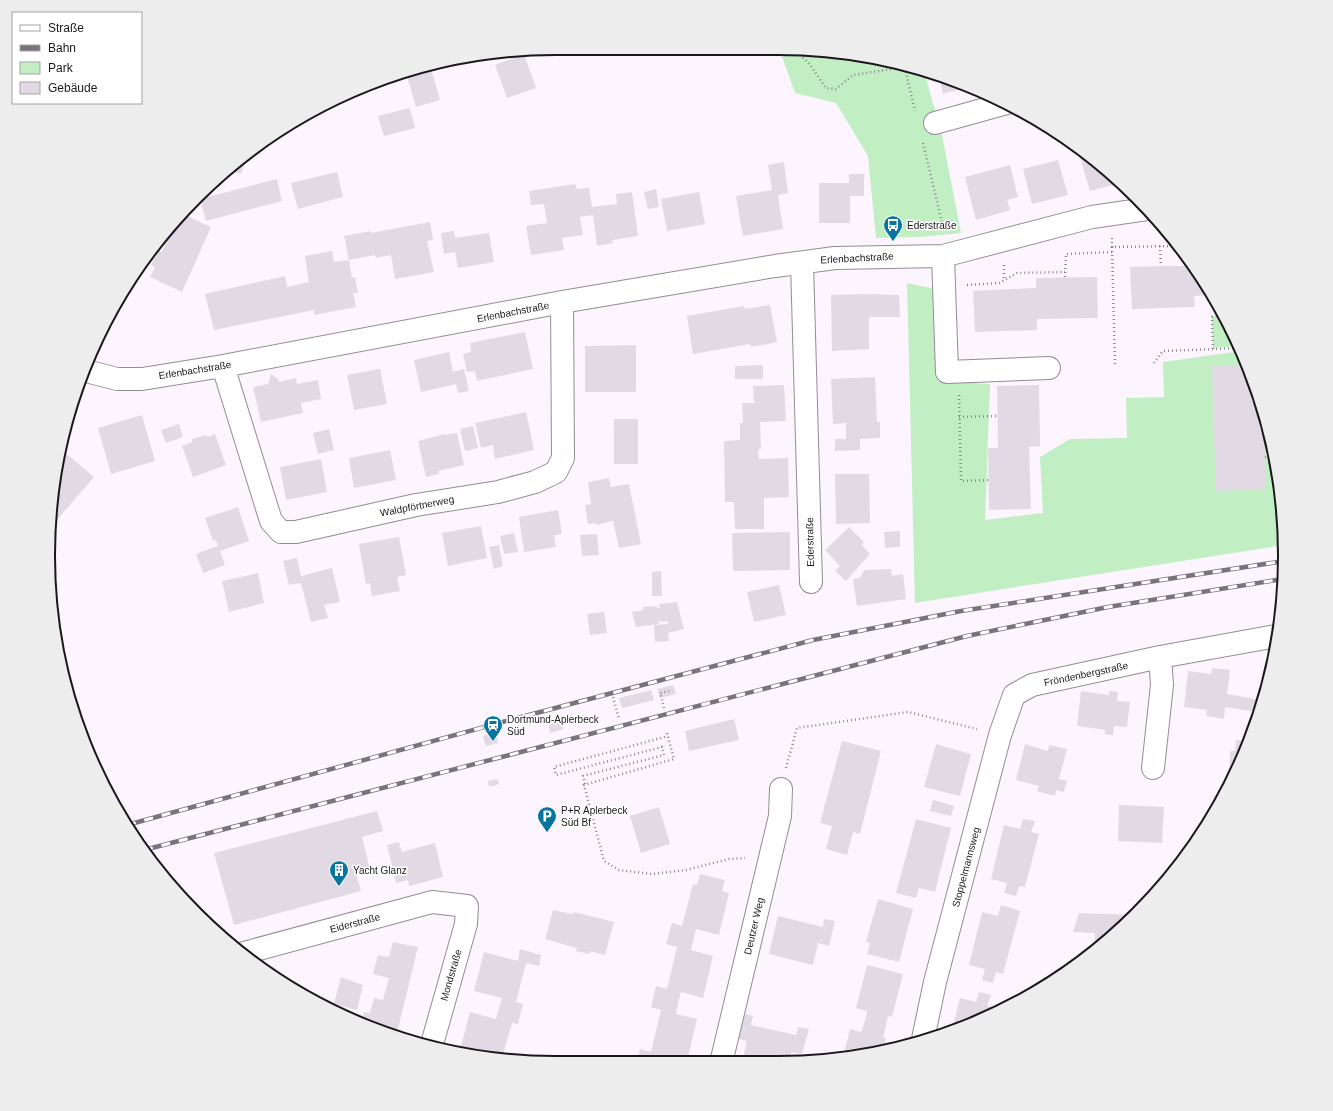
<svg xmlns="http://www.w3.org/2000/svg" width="1333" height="1111" font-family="Helvetica,sans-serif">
<rect width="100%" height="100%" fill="#fcf5fe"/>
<path fill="#c2eec4" d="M780 51 844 52 909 65 924 71 942 135 961 233 920 237 876 238 868 156 836 103 795 93Z
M907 283 936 289 938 381 990 384 985 520 1043 513 1040 457 1070 439 1127 438 1126 398 1164 397 1163 362 1241 351 1246 361 1275 456 1284 545 915 603Z
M1221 314 1238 346 1213 348 1212 317Z"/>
<path fill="#e1d9e3" d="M524 54 536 88 507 98 495 65Z
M424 65H430L440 100 416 107 406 73Z
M939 76 951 81 967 87 943 94Z
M410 108 415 128 384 136 378 116Z
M1083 153 1097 164 1120 183 1090 191 1079 154Z
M247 158 241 174 231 171 235 167Z
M1058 160 1068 195 1032 204 1023 169Z
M784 162 788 193 778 195 783 229 743 236 736 196 772 190 768 165Z
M1010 165 1018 197 1007 200 1010 210 976 220 965 177Z
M337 172 343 197 298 209 291 183Z
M849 174H864V196H850V223H819V183H849Z
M277 179 282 201 206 221 200 199Z
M575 184 577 189 589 188 592 207 617 204 616 194 632 192 638 236 612 240 613 243 597 246 593 215 580 217 583 235 562 238 564 250 531 255 526 226 547 223 544 204 531 205 529 191Z
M656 189 659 207 648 209 644 192Z
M699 192 705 224 667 231 661 199Z
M183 214 211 227 182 292 150 277 155 267 151 265 158 251 162 252 172 227Z
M430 222 433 240 427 241 434 272 395 279 391 255 376 258 375 255 349 260 344 236 370 231 371 233Z
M454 231 455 238 489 233 494 262 458 268 455 252 444 254 441 233Z
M332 251 334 262 349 260 352 278 355 277 358 293H353L356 307 314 315V310L214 330 205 294 285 276 287 287 309 282 305 256Z
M1161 266H1193L1211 295 1194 296 1195 307 1132 309 1130 267Z
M1097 277 1098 318 1037 319V330L975 332 973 291 1036 288V278Z
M868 294 899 295 900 317H869V349L832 351 831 295Z
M770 305 777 342 751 347 750 344 693 354 687 316 744 306 745 309Z
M525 332 533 369 477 381 475 371 467 372 463 354 471 352 470 343Z
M636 345V392H585V346Z
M449 352 453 372 464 369 469 391 458 393 456 384 421 392 414 360Z
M763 365V379H735V366Z
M1248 365 1264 419 1266 489 1216 491 1212 366Z
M380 369 387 404 354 410 347 375Z
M271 374 278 379 279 382 296 378 297 384 318 380 321 399 301 403 303 413 261 422 253 387 268 384Z
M875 377 877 422H880V438L860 439V450L835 451V439H846V423L833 424 831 379Z
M784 385 786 421 760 422 761 449H758L759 459 788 458 789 497 764 498V529H735L734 502H725L724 441 740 440V423H743L742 403H754L753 386Z
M1039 385 1040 446 1029 447 1031 509 989 510 988 448H998L997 386Z
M526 412 534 450 495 459 493 445 481 448 475 423Z
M142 415 155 461 111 474 98 428Z
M614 419H638V464H614Z
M179 424 183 437 166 443 161 430Z
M473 426 478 448 465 451 460 429Z
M329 429 334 450 318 454 313 433Z
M457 433 464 465 438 471 439 474 426 477 418 441 445 434V435Z
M215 434 226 465 193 477 182 446 192 442V439L206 435 207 437Z
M390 450 396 480 354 488 349 458Z
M63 451 94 477 57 520 51 515Z
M321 459 327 492 286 500 280 467Z
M835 474H869L870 523 836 524Z
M609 478 611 487 629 484 641 544 619 548 613 521 596 525 595 523 588 524 585 505 591 504 588 482Z
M238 507 249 541 220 551 225 565 203 573 196 554 218 546 216 540 213 541 205 518Z
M558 510 562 534 554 535 556 547 524 552 519 517Z
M481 526 487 558 448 566 442 533Z
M849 527 864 542 862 545 870 554 846 581 835 571 840 566 825 550Z
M900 531V547L885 548 884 532Z
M790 532V570L733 571 732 533Z
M514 533 518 552 504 554 500 536Z
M597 534 599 555 582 556 580 535Z
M399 537 406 575 397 577 400 591 372 596 370 583 366 584 359 544Z
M499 545 503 566 494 569 489 547Z
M297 558 301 576 332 568 340 602 324 605 328 618 311 622 301 583 289 585 283 561Z
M891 569 892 576 903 574 906 599 857 606 853 579 860 578 864 570Z
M661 571 662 596H652V572Z
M258 573 264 603 229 612 222 581Z
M779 585 786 615 754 622 747 592Z
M677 602 684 629 668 633 669 641 655 642 654 625 668 624 667 621 661 622 658 620 659 624 636 627 632 612 643 610V607L657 606V608H660L659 604Z
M604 612 607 633 590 635 587 614Z
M1212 668 1230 670 1227 694 1261 700 1258 712 1225 707 1224 719 1206 716 1207 710 1184 707 1188 671 1211 674Z
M673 685 676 694 660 698 657 689Z
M651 690 654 700 622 708 619 698Z
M1081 691 1109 695V691L1118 692 1117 701 1130 702 1127 727 1114 726 1113 735 1105 734V730L1077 726Z
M560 719 563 729 550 733 548 723Z
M734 719 739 740 689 751 685 731Z
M496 733 498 743 486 746 483 736Z
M1236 740 1249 741 1246 749 1229 783 1230 751H1235Z
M842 741 881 751 860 834 853 832 847 855 826 849 832 826 820 823Z
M936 744 971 754 960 796 924 787Z
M1025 744 1048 751 1049 745 1067 749 1059 779 1067 781 1064 792 1056 790 1055 796 1037 791 1039 786 1016 780Z
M497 779 499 784 489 787 488 781Z
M933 800 954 806 951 816 930 811Z
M1119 805 1164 807 1162 843 1118 841Z
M659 807 670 844 641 853 630 816Z
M377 811 383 831 362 837 370 869 356 873 361 891 234 925 214 853Z
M916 819 951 828 935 892 919 888 916 898 896 893Z
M1023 819 1035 821 1031 832 1039 834 1025 887 1019 886 1016 896 1004 893 1007 883 991 879 1004 825 1020 829Z
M399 842 402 852 435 843 443 877 409 886 408 880 396 883 387 845Z
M700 874 725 880 722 891 729 893 719 935 696 929 691 950 713 956 703 998 681 992 678 1003 676 1014 697 1019 687 1061 665 1055 663 1063 637 1062 640 1049 651 1052 661 1010 651 1007 656 986 667 989 677 947 666 944 672 923 682 926 693 884 697 885Z
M878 899 913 909 899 962 867 954 870 943 866 942Z
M1001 905 1020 911 1003 974 996 972 993 983 982 980 985 969 969 965 982 912 998 916Z
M553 910 573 914 574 912 614 922 605 955 590 951 589 954 576 951 577 948 545 939Z
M1079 913 1133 915V917L1094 949 1095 933 1073 932Z
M778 916 823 927 824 919 835 921 829 946 818 943 813 965 769 954Z
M393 942 418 947 396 1037 362 1022 364 1012 370 1013 374 998 383 1000 389 978 373 974 378 955 389 957Z
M520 949 541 955 539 966 526 963 516 1002 523 1004 518 1024 512 1023 502 1058 460 1050 470 1012 496 1019 502 998 474 991 484 952 518 961Z
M867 965 903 974 892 1017 888 1016 883 1038H886L882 1052 843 1057 850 1029 861 1032 865 1021 867 1011 856 1008Z
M341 977 363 985 357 1010 334 1004Z
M979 992 991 995 987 1006 994 1007 993 1013 972 1024 952 1030 960 998 976 1002Z
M743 1013 753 1016 751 1025 796 1035 798 1027 809 1029 802 1054 791 1052 789 1062H742L747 1041 736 1038Z"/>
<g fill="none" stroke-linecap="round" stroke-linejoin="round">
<g stroke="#938c95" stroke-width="24">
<path id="minor" d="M935 123 1007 103
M943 256 947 372 1049 368
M802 263 811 582
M223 366 271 521 281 532H296L416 505 498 492 535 482 556 472 563 458 562 302
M86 371 117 379H142L223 366 562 302 775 266 835 258 943 256 1092 217 1147 209
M1153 768 1162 685 1160 657
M244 953 432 902 467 906 466 924 432 1044
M923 1039 935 982 1000 735 1014 695 1032 685 1160 657 1276 636 1277 640
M721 1063 780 816 781 789"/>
</g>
<path stroke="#8d888f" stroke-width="2.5" stroke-dasharray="1 3" stroke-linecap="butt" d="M797 52 808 62 826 88 836 89 853 75 904 67
M904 64 915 111
M923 143 944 231
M1112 238V247L1176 246
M1160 246 1161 266
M1112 247 1115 365
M1004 265V280
M1065 277 1066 254 1112 252
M967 285 999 283 1017 273 1065 272
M1213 349 1212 317 1221 314
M1154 363 1163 351 1239 348
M959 395 961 481 988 480
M959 417 998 416
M1265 457H1275
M613 697 619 719
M664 708 660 693 669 691
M667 733 674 759 584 785 604 861 619 870 652 874 686 870 729 859 745 858
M786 768 797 728 908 712 977 729
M585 784 583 776 664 755 662 747 556 775 554 767 668 736"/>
<use href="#minor" stroke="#fff" stroke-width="22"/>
<g stroke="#78747a" stroke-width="4.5">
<path id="rail" d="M127 825 510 720 813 640 961 611 1284 561
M144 850 967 636 1108 607 1283 579"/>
</g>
<use href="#rail" stroke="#fff" stroke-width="3" stroke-dasharray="9" stroke-linecap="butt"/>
</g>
<defs>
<g id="bus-pin" transform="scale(1)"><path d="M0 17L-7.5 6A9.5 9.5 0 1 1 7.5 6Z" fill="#0775a0" stroke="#fff"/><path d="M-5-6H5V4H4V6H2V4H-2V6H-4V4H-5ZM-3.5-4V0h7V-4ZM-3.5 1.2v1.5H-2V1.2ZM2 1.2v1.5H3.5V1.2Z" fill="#fff"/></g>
<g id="station-pin" transform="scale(1)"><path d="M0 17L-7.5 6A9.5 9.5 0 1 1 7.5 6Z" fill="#0775a0" stroke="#fff"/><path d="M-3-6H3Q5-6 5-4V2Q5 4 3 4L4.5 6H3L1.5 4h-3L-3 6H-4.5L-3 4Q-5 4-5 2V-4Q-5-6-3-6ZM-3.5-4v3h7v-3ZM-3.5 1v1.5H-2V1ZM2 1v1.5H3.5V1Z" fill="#fff"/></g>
<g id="parking-pin" transform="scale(1)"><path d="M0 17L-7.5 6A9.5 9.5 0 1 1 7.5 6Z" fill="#0775a0" stroke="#fff"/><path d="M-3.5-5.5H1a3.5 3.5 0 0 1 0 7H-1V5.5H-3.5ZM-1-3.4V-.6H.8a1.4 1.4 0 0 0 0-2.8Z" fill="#fff"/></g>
<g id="building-pin" transform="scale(1)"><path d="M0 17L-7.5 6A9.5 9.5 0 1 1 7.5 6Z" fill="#0775a0" stroke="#fff"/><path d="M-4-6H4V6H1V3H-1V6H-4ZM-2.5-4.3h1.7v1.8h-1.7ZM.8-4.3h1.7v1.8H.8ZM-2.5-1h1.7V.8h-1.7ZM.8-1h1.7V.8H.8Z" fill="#fff"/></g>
</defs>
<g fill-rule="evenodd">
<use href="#bus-pin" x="893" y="225"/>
<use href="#station-pin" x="493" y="725"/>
<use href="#parking-pin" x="547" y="816"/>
<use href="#building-pin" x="339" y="870"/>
</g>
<g text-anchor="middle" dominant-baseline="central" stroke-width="3" stroke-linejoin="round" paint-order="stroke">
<g font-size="10" fill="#1b181c" stroke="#fff" text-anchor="start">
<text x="907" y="225">Ederstraße</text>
<text x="507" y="719">Dortmund-Aplerbeck<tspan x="507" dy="12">Süd</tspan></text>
<text x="561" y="810">P+R Aplerbeck<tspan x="561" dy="12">Süd Bf</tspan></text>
<text x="353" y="870">Yacht Glanz</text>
</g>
<g font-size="10" fill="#1b181c" stroke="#fff">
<text transform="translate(857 258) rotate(-3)">Erlenbachstraße</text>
<text transform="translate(513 312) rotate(-11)">Erlenbachstraße</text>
<text transform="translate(195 370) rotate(-9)">Erlenbachstraße</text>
<text transform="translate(417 506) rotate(-11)">Waldpförtnerweg</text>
<text transform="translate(810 542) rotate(-91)">Ederstraße</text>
<text transform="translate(1086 674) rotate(-12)">Fröndenbergstraße</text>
<text transform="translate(966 867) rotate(-75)">Stoppelmannsweg</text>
<text transform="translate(355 923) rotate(-15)">Eiderstraße</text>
<text transform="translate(754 926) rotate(-77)">Deutzer Weg</text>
<text transform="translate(451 975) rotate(-74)">Mondstraße</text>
</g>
</g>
<path d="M0 0H1333V1111H0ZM555 55H778A500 500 0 0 1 1278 555V556A500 500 0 0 1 778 1056H555A500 500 0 0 1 55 556V555A500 500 0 0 1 555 55Z" fill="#ededed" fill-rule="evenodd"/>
<path fill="none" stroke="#1b181c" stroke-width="2" d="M555 55H778A500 500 0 0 1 1278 555V556A500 500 0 0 1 778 1056H555A500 500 0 0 1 55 556V555A500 500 0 0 1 555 55Z"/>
<rect x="12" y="12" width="130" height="92" fill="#ffffff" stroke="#a4a3a4"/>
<rect x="20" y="25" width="20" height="6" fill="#ffffff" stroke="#a4a3a4"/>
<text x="48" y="32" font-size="12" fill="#1b181c">Straße</text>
<rect x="20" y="45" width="20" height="6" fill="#78747a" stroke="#a4a3a4"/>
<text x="48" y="52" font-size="12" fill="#1b181c">Bahn</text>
<rect x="20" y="62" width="20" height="12" fill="#c2eec4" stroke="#a4a3a4"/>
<text x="48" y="72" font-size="12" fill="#1b181c">Park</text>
<rect x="20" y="82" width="20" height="12" fill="#e1d9e3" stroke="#a4a3a4"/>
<text x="48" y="92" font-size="12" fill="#1b181c">Gebäude</text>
</svg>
